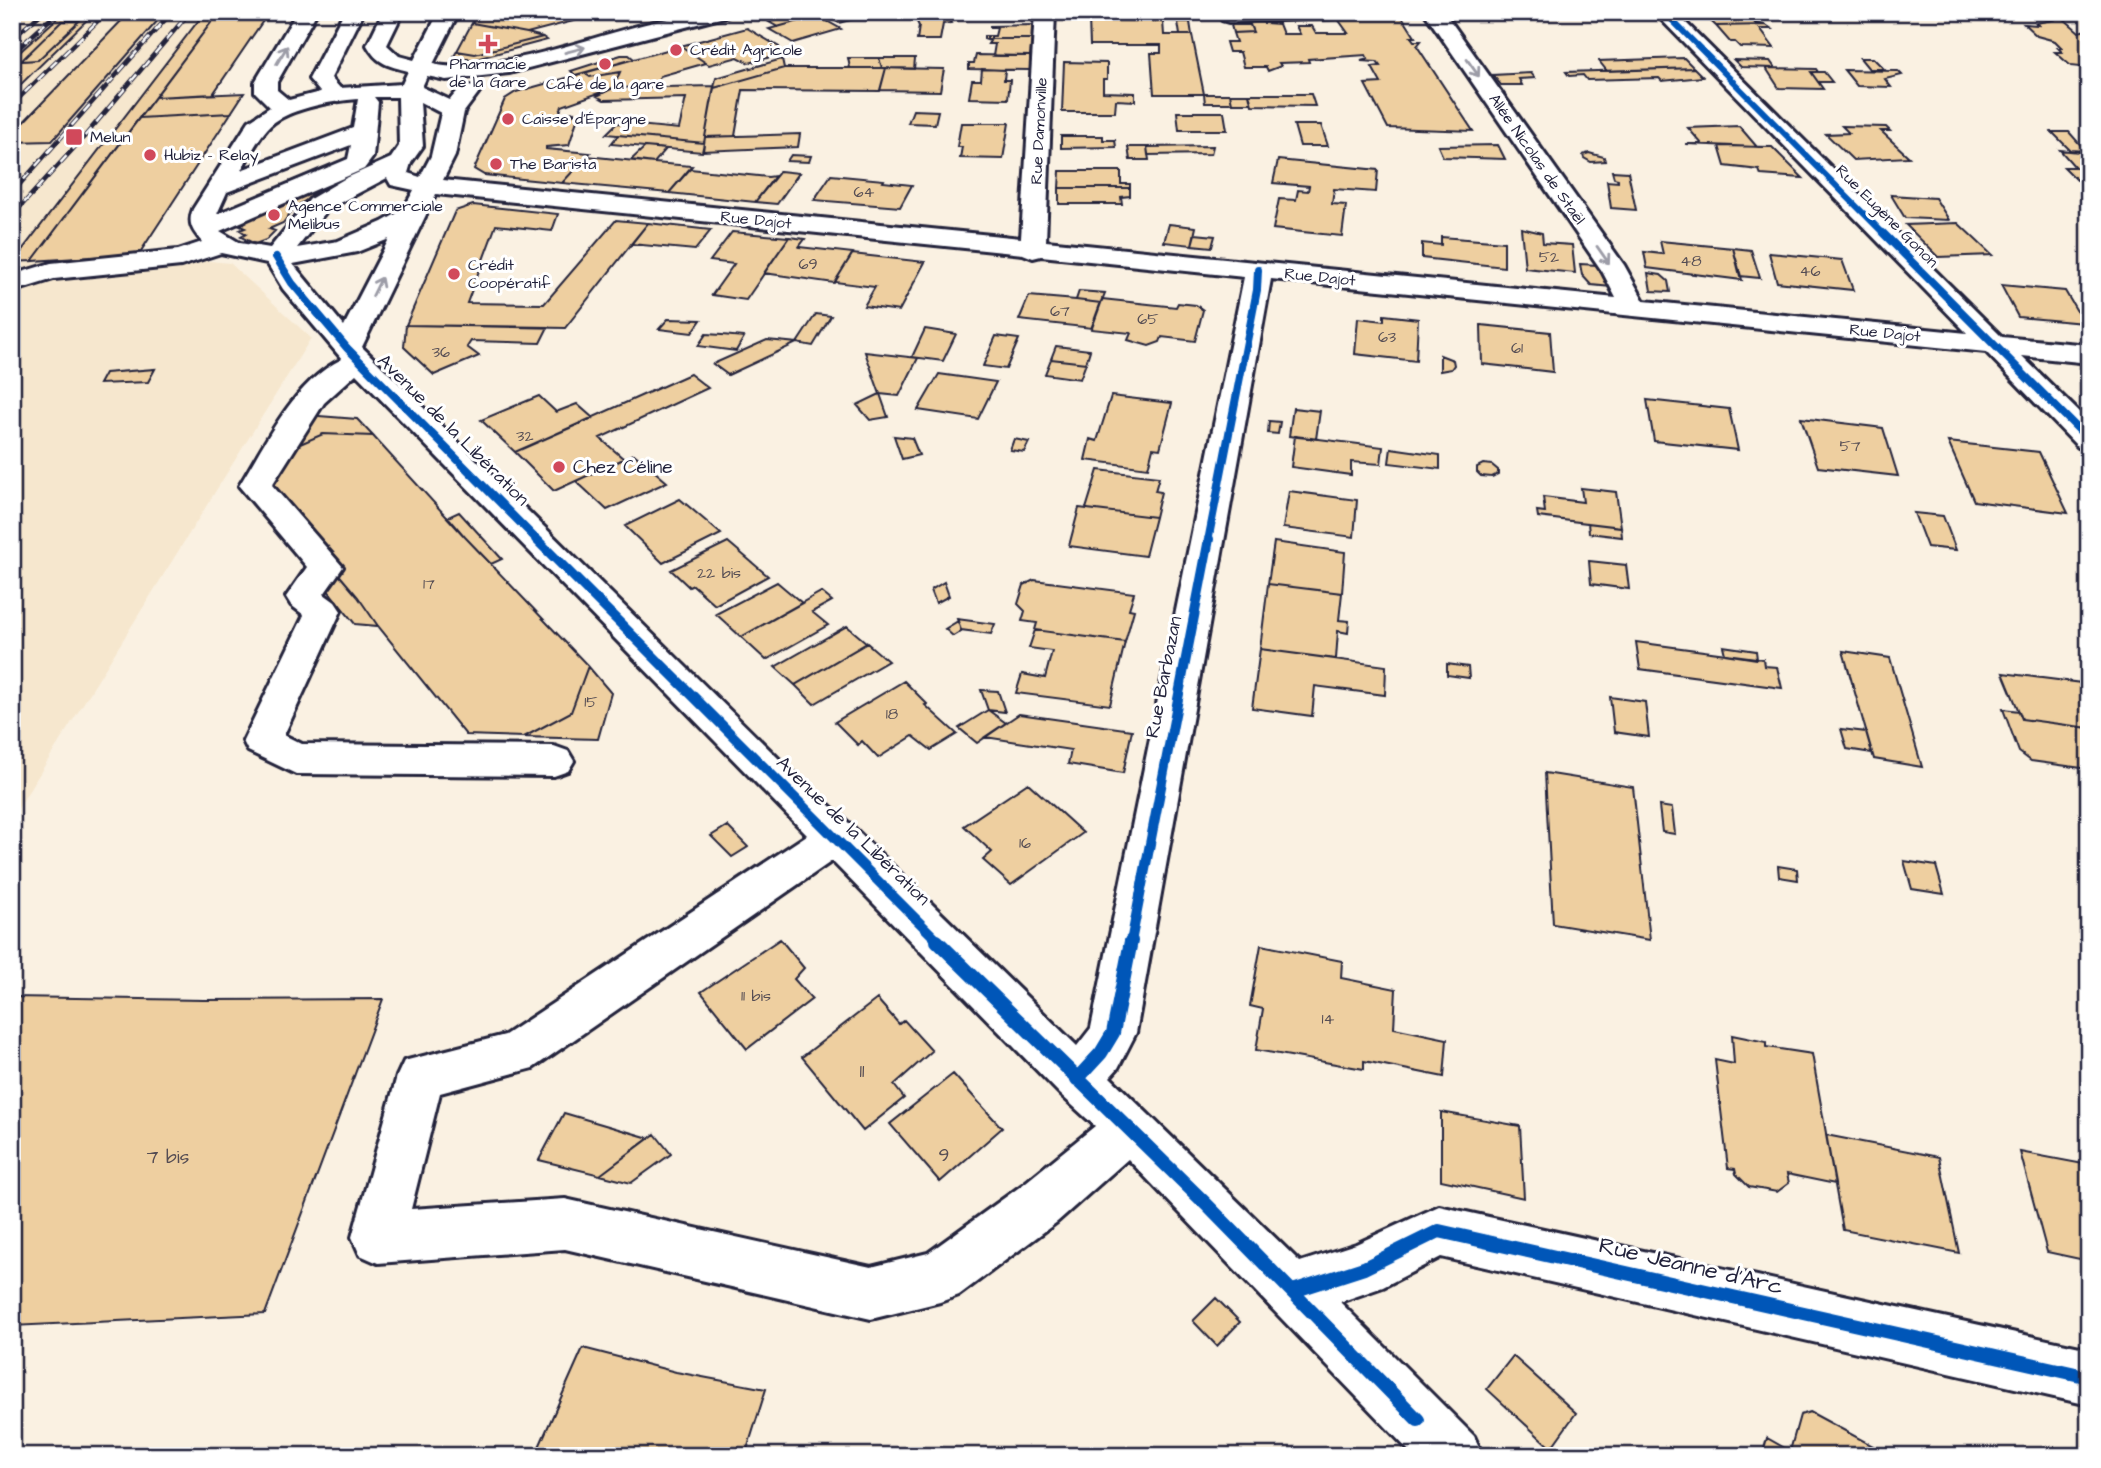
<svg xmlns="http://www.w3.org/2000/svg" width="2101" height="1468" font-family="'Architects Daughter',sans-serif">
<rect width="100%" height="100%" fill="#faf1e2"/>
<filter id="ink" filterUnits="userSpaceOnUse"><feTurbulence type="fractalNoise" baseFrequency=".0143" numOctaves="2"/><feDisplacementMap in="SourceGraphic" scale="14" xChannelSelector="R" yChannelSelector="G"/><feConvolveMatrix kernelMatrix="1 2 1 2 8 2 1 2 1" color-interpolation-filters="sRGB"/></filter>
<g filter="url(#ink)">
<path fill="#f6e7ce" d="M12 12H269L214 94 244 93 140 254 230 263 311 338 12 818Z"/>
<path fill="#eecfa0" stroke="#22223b" stroke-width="2" d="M64 12H95L12 93V59Z
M205 12H219L32 261 13 262Z
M219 12H269L213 94 155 97Z
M478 12H608L527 33 472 23Z
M819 12H869L872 14 839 23Z
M912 12H945L951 23 943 24 940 40H917L919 26Z
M1000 12H1032L1033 19H1001Z
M1168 12H1188L1190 22 1169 21Z
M1701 12H1743L1755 23 1766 25 1716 26Z
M797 14 806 19 778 27 769 22Z
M1401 15 1415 37H1411L1414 41H1421L1417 46 1473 131 1388 128 1365 84 1381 83 1372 67 1380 66 1377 62 1361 61 1368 59 1366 55 1308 59 1309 62 1279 63 1281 66 1268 71 1266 67H1244L1240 52H1229L1226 42H1236L1233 33 1253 32 1249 22 1279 24 1283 34H1300L1296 26H1312L1316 33H1348L1338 19H1362L1360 16Z
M818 16 841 29 793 43 769 29Z
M124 18H160L52 141 12 142V134Z
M2050 18H2063L2079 32 2089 29V68L2071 66 2055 52H2062L2058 48H2062L2055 41 2037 36 2024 24 2038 25 2036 23 2053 20Z
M1089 20 1163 21 1164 35H1192L1204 94H1154L1151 53H1161V45H1090Z
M62 21H79L38 60 21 61Z
M1178 22H1190L1192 35H1180Z
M472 23 527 33 543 37 475 54 457 51Z
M1032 25V39H984V36H995L997 28H990V26Z
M1231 25H1250L1253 32 1233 33Z
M1766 25 1772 29H1760L1774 48 1740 47 1735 42H1730L1716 26Z
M747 28 779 47 781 54 749 63 738 57 709 65 681 46Z
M543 37 547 40 472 60 454 56 457 51 475 54Z
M984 39H1032L1030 56H993L995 44H988L990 41Z
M681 46 706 63 660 76 655 87 613 88 620 72 590 77 584 73Z
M621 55H629L634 59 575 75 571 71Z
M976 55 1030 56V70L969 69V63H974Z
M848 58H879L882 68H850Z
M879 58H915L914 69 882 68Z
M1684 58 1694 68 1607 71 1599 61Z
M1860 58H1873L1884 69H1869Z
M782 59 784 68 714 88 716 78Z
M1734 60 1770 61 1775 68 1741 67Z
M1064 62 1107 63V79H1103V92L1135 93V101L1116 100 1115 112H1062Z
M784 68H886L880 91 743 90 735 136 705 137 714 88Z
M886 68 944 69 940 91 880 90Z
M1694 68 1703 77 1662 81 1659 78 1587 80 1583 75 1569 76 1566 72Z
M1766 68 1816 69 1818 72H1811L1823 89 1779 88Z
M982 69 1005 70 1004 80H1010L1008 99 969 98 972 80H981Z
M1844 70 1898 71 1902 75 1885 79 1891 87 1857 86Z
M620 72 613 88 562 106 559 115 574 112V114H579L569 145 546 147V149L590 153 562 183 484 175 474 169 505 99 516 92 584 73 590 77Z
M1811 72H1824L1832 82H1818Z
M1531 73 1535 78 1519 79 1522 85H1501L1493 75Z
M714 86 704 143 606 134 617 123 679 129 686 98 604 100 597 96 613 88Z
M244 93 231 113 139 118 155 97Z
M1204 94H1230L1232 103H1205Z
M1230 94H1249L1251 103H1232Z
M1249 94H1311L1315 106 1252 105Z
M913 110 938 111 935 124 908 123Z
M1177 112H1224L1227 130H1179Z
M231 113 139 254 32 261 139 118Z
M961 123H1009L1003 159 960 158 962 147H957Z
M1294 125H1321L1328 146H1300Z
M1739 126 1757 147 1686 144H1702L1688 128Z
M1842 126 1886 127 1890 131H1881L1909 157 1853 160 1826 134 1849 133Z
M2052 132H2069L2086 151 2070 150Z
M800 134 798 147 703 151 705 137Z
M618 135 704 143 702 152 611 144Z
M1061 136H1103V140H1115L1116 147 1061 148Z
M1498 145 1505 159 1443 157 1438 146Z
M1213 146 1211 154 1148 155 1147 147Z
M1719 146 1772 147 1803 178 1761 175 1759 170 1725 166Z
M645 147 666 149 654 163 631 160Z
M1128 147H1147L1149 160H1130Z
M2060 150 2089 153V181L2077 180 2064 167H2075Z
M1589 153 1604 157 1605 161 1591 162 1584 158 1583 155Z
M791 155 811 156 809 162 787 161Z
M587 156 654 163 692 166 669 193 562 183Z
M1278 160 1378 170 1376 192 1334 189 1332 204 1346 205 1342 236 1273 229 1279 199 1296 200 1298 190 1308 191 1309 186 1273 183Z
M690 169 768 177 775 176 755 202 669 193Z
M780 171 799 173 777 204 755 202Z
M1060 171H1121V184H1130V188H1059Z
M1612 171 1628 172 1636 210 1611 208 1607 181 1618 182V179L1614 178Z
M831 175 884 180 883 182 912 185 900 207 814 200Z
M317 187 323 190 295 207 283 223 269 229 275 231 266 240 255 244 241 237 246 234 240 230 245 228 240 226 246 223 243 221 267 211 263 209Z
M1059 188H1130V196L1121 197 1122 204H1059Z
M1891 195 1935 198 1949 220 1905 218Z
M473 205 558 214 552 231 496 225 467 303 544 304 616 220 648 223 565 328 406 325 455 211Z
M648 223 711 230 695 250 631 244Z
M1958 223 1992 255 1938 257 1906 225Z
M1169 224 1196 227 1192 245 1164 242Z
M1521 228 1542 233 1543 243 1572 245 1575 273 1525 268Z
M732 232 789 237 746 300 712 295 734 264 710 261Z
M1195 234 1215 236 1212 247 1192 245Z
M789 237 805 239 799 247 853 253 834 283 764 273Z
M1441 237 1504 242V267L1422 258V243L1441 245Z
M1660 241 1733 248 1742 280 1647 268 1644 252 1663 254Z
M1733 248 1751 250 1760 278 1740 276Z
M1769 253 1842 260 1853 290 1777 282Z
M852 254 925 262 899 311 864 306 875 287 835 282Z
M1580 264 1598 265 1612 287 1591 285 1582 275Z
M1648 273 1661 275 1668 281 1670 292 1651 291Z
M2001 285 2065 291 2084 323 2018 317Z
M1079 291 1105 293 1101 303 1076 300Z
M1029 296 1076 300 1101 303 1092 328 1019 320Z
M1102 299 1176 307 1178 303 1196 305 1203 310 1195 341 1162 337 1160 342 1149 346 1128 340 1131 333 1091 329Z
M816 314 831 316 813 346 797 343Z
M1384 315 1418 319 1416 361 1355 354 1358 318 1384 321Z
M668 319 701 320 692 333 659 329Z
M406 325 548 327 540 343 471 341 467 347 479 356 434 375 404 347Z
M1481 325 1550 332 1553 372 1482 364Z
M925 329 956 334 943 361 912 357Z
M706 334 722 335 744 337 736 351 698 346Z
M996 336 1019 339 1006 369 983 366Z
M767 340 797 343 728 375 713 364Z
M1056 346 1090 350 1086 363 1051 359Z
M865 352 918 358 899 396 880 394Z
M1440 355 1453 360 1454 365 1451 369 1440 371Z
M1051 359 1086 363 1080 379 1045 374Z
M155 369 148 382 99 384 105 373Z
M690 374 708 388 600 438 624 459 554 491 515 452Z
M939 374 996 382 978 419 918 410Z
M880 394 888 417 870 420 857 405Z
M539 396 556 412 577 404 593 418 515 452 481 420Z
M1111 396 1172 403 1160 449 1153 448 1148 468 1085 460 1090 439 1097 441Z
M1647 400 1729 409 1738 450 1654 441Z
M1293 408 1320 411 1316 439 1289 436Z
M306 415 357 419 373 436 323 434 284 451Z
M1801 418 1883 428 1898 476 1818 467Z
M1269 421 1280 422 1278 434 1268 433Z
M323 434 373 436 465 537 588 666 571 712 524 737 466 735 378 626 358 597 262 485 284 451Z
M894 436 912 438 919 455 902 459Z
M1295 436 1383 447 1381 464 1351 462V475L1291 467Z
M1014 439 1029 442 1024 452 1010 450Z
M1948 442 2039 452 2068 513 1974 501Z
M1391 448 1440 455V469L1389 463Z
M634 454 667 482 607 510 576 481Z
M1483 464 1492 465 1498 470V474L1492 477 1481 476 1477 472V467Z
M1098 470 1159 477 1155 491 1161 492 1155 517 1086 509Z
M1581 488 1616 492 1621 527 1538 517 1537 511 1545 512 1543 497 1583 502Z
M1289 491 1357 500 1354 537 1283 528Z
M680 499 721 534 663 563 625 526Z
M1079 508 1155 517 1145 556 1069 546Z
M459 512 502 559 491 564 465 537 448 517Z
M1914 513 1943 516 1956 550 1927 547Z
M1588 523 1621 527 1622 537 1589 533Z
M728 542 768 576 715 605 693 585 689 587 671 570Z
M1274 542 1345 552 1342 593 1268 584Z
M1589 561 1626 565 1629 589 1591 584Z
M336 571 358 597 378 626 355 624 326 588Z
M1034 580 1134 593 1129 609 1134 610 1125 642 1035 630 1037 623 1022 621 1025 611 1018 604 1024 585Z
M777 582 802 603 741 637 716 614Z
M944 582 949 596 936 603 931 590Z
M1268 584 1342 593 1339 620 1349 621 1348 633 1338 631 1336 659 1260 649Z
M821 592 832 601 812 612 828 625 766 660 741 637Z
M957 619 995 624 991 634 961 630Z
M958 621 961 631 953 636 945 629Z
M847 626 867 643 795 685 775 667Z
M1035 630 1125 642 1110 705 1016 693 1022 674 1045 678 1052 651 1029 648Z
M1636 642 1763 659 1764 666 1777 667 1782 688 1640 669Z
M867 643 888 661 814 704 795 685Z
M1723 646 1756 651 1757 659 1725 654Z
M1260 649 1386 666 1385 695 1315 686 1312 716 1252 708Z
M1843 651 1890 658 1922 767 1874 759Z
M1447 664 1468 667 1469 678 1447 675Z
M588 666 611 693 598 739 524 737 571 712Z
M2003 673 2089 684V728L2022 719Z
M904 681 927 704 925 705 957 734 931 750 913 736 878 758 862 741 858 745 835 722Z
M981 690 998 691 1005 712 988 710Z
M1610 697 1645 702 1649 737 1614 732Z
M2003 709 2019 711 2022 719 2089 728V769L2031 761 2019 752Z
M988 710 1006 723 977 743 959 728Z
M1019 714 1132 730 1123 773 1068 764 1071 750 985 737Z
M1841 729 1866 732 1872 753 1847 749Z
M1545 773 1633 787 1650 940 1553 924Z
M1028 783 1083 833 1011 885 983 860 992 852 964 826Z
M1659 806 1672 808 1675 834 1662 832Z
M727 826 748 847 732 857 711 836Z
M1904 861 1936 866 1944 894 1912 889Z
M1778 866 1797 869 1798 880 1779 877Z
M780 939 804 968 794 979 812 999 747 1049 701 992Z
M1261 945 1342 961 1341 978 1396 989 1394 1028 1447 1039 1444 1077 1364 1061V1069L1256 1050 1263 1009 1250 1006Z
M12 997 204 1000 383 999 265 1314 12 1326Z
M877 999 899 1024 904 1020 932 1051 894 1085 904 1098 863 1131 802 1057Z
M1732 1035 1766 1042V1047L1812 1054 1835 1184 1787 1174 1789 1183 1777 1192 1749 1187 1736 1174 1735 1169 1728 1168 1715 1060 1734 1064Z
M953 1074 1002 1128 940 1182 890 1124Z
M1441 1112 1520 1126 1524 1198 1441 1180Z
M564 1113 649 1138 600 1175 539 1160Z
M655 1134 671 1154 631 1183 600 1175Z
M1826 1135 1939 1157 1959 1253 1843 1230Z
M2020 1152 2089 1165V1261L2047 1252Z
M1216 1298 1240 1322 1217 1346 1193 1321Z
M583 1348 676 1372 766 1389 745 1456H535Z
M1513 1356 1576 1413 1551 1448 1487 1389Z
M1810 1412 1875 1447 1874 1456H1762L1767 1438 1790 1451 1800 1415Z"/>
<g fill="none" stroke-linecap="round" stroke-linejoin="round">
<g stroke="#22223b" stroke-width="6">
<path id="minor" d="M297 12H317L277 82V90L289 100 320 92 309 79 344 12H364L331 78 340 88 402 84 408 71C389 66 377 64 367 45L383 12H403L387 45 399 56 414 60 439 12H459L433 64C451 69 468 65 486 63 569 54 647 12 731 12L728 16 509 73 446 80 427 76 422 87 450 100C458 90 462 84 476 87L479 92 464 112 455 156 443 180 1021 238 1035 12H1055L1046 241 1616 298 1602 271 1424 12H1444L1624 265 1644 301 1967 333 1654 12H1675L2002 337 2089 345V363L2022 356 2089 422V449L2078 447 1986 352 1271 279 1136 1033 1118 1068 1110 1077 1300 1262 1356 1244 1439 1206 2089 1349V1405L1441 1257 1383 1287 1340 1302 1474 1436 1483 1456H1414L1128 1159 1057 1222 959 1295 940 1302 871 1319 565 1249 378 1263 360 1255 352 1237 397 1076 404 1061 505 1035 807 835 356 374 324 403 272 485 343 567 324 594 335 602 341 611 284 735 302 744 554 746 568 751 574 761 568 771 554 776 296 774 248 751 243 741 304 615 291 605 286 597 307 567 239 486C266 442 293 383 342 359L283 289 267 263 221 253 181 266 54 279 12 292V275L51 263 178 250 202 242C193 231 187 224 193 209L249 121 270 107 255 92V82ZM374 97H398L399 146 391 158 344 179 310 199 270 248 240 243 220 231 364 169 373 157 378 102ZM358 99 353 128 241 170C249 157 257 140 267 129 283 109 333 101 358 99ZM420 102 441 113 431 156 420 177 408 173 411 163 423 146ZM351 145 348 159 217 214 227 192ZM387 178 391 185 414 190 403 210 382 222 338 241 297 248 328 209ZM436 194 1023 254 1033 258 1041 256 1244 277 1091 1028 1077 1046 851 825 780 760 362 347ZM389 239 344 326 293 264 357 252ZM832 861 1060 1094 1095 1126 1021 1186 928 1253 871 1267 565 1199 411 1209 440 1093 533 1068Z
M1218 12H1343L1333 18 1229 22 1222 20Z"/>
</g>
<use href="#minor" fill="#fff" fill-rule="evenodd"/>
<g stroke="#22223b" stroke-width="4.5">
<path id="rail" d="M12 39 43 12
M12 54 58 12
M12 105 107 12
M12 193 172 12
M12 216 84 137 190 12"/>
</g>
<use href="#rail" stroke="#fff" stroke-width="2.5" stroke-dasharray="9" stroke-linecap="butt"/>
<g stroke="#fff" stroke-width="9">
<path id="cycleway-far3" d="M1664 12 1885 235"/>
</g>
<g stroke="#fff" stroke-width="11">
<path id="cycleway-far2" d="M1883 233 2089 440
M276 257 292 283 347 348 538 541
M1208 541 1257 290 1258 270"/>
</g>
<g stroke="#fff" stroke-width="15">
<path id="cycleway-far1" d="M536 539 939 942
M1131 942 1209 539"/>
</g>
<g stroke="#fff" stroke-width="18">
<path id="cycleway" d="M937 941 1207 1205 1418 1420
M1077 1079 1101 1053 1113 1033 1131 941
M1293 1291 1364 1268 1439 1231 2089 1377"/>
</g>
<use href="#cycleway-far3" stroke="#0057b8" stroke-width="6"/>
<use href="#cycleway-far2" stroke="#0057b8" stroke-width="8"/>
<use href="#cycleway-far1" stroke="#0057b8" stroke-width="10"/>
<use href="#cycleway" stroke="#0057b8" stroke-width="14"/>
</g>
<defs><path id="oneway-shaft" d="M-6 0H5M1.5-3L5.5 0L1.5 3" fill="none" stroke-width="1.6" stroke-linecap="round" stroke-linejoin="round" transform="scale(1.75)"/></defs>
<g stroke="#9c9ca7">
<use href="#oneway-shaft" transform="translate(575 50) rotate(-15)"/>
<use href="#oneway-shaft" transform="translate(282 55) rotate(-59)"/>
<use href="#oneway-shaft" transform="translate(1473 68) rotate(55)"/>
<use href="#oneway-shaft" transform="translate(1603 255) rotate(55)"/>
<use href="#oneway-shaft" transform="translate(377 287) rotate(-64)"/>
</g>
</g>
<g fill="#d1495b" stroke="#fff" stroke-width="2.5">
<path d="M484.5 33.5h7v7h7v7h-7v7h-7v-7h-7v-7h7z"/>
<circle cx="676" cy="50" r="7"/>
<circle cx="605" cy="64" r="7"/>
<circle cx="508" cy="119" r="7"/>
<rect x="65" y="128" width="18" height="18" rx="3.5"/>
<circle cx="150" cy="155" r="7"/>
<circle cx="496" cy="164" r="7"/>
<circle cx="274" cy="215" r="7"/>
<circle cx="454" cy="274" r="7"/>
<circle cx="559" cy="467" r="7"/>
</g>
<g text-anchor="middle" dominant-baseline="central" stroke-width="6" stroke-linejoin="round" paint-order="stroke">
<g font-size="16" fill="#22223b" stroke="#fff" text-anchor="start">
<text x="690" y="50">Crédit Agricole</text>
<text x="488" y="64" text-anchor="middle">Pharmacie<tspan x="488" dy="18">de la Gare</tspan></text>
<text x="605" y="84" text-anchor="middle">Café de la gare</text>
<text x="522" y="119">Caisse d'Épargne</text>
<text x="90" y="137">Melun</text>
<text x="164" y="155">Hubiz - Relay</text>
<text x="510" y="164">The Barista</text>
<text x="288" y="206">Agence Commerciale<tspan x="288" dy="18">Melibus</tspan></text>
<text x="468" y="265">Crédit<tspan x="468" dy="18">Coopératif</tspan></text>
</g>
<g font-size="16" fill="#22223b" stroke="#fff">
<text transform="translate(1039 131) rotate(-87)">Rue Damonville</text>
<text transform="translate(1537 159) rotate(55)">Allée Nicolas de Staël</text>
<text transform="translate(1887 216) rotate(45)">Rue Eugène Gonon</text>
<text transform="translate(756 220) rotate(6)">Rue Dajot</text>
<text transform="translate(1320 277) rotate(6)">Rue Dajot</text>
<text transform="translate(1885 333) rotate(6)">Rue Dajot</text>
</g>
<g font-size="16" fill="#554d54">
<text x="864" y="192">64</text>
<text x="1549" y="257">52</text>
<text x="1691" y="261">48</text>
<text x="808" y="264">69</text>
<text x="1810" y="271">46</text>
<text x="1060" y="311">67</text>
<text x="1148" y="319">65</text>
<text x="1387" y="337">63</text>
<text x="1517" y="348">61</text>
<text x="441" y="352">36</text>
<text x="525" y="436">32</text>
<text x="1850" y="446">57</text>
<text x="719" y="573">22 bis</text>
<text x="429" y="584">17</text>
<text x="591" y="702">15</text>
<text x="892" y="714">18</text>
<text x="1025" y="843">16</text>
<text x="756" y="996">11 bis</text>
<text x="1328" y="1019">14</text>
</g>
<g font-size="19" fill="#22223b" stroke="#fff">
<text transform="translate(453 430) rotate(45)">Avenue de la Libération</text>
<text transform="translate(1164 677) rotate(-79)">Rue Barbazan</text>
<text transform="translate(853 831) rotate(44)">Avenue de la Libération</text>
</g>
<g font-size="19" fill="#22223b" stroke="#fff" text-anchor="start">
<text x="573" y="467">Chez Céline</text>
</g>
<g font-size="19" fill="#554d54">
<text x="862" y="1071">11</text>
<text x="944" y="1155">9</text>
<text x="168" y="1157">7 bis</text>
</g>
<g font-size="23" fill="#22223b" stroke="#fff">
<text transform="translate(1691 1266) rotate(13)">Rue Jeanne d'Arc</text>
</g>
</g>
<rect width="2101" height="1468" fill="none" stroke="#fff" stroke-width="42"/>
<rect x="21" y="21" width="2059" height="1426" fill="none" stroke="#22223b" stroke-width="2.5" filter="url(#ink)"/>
</svg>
